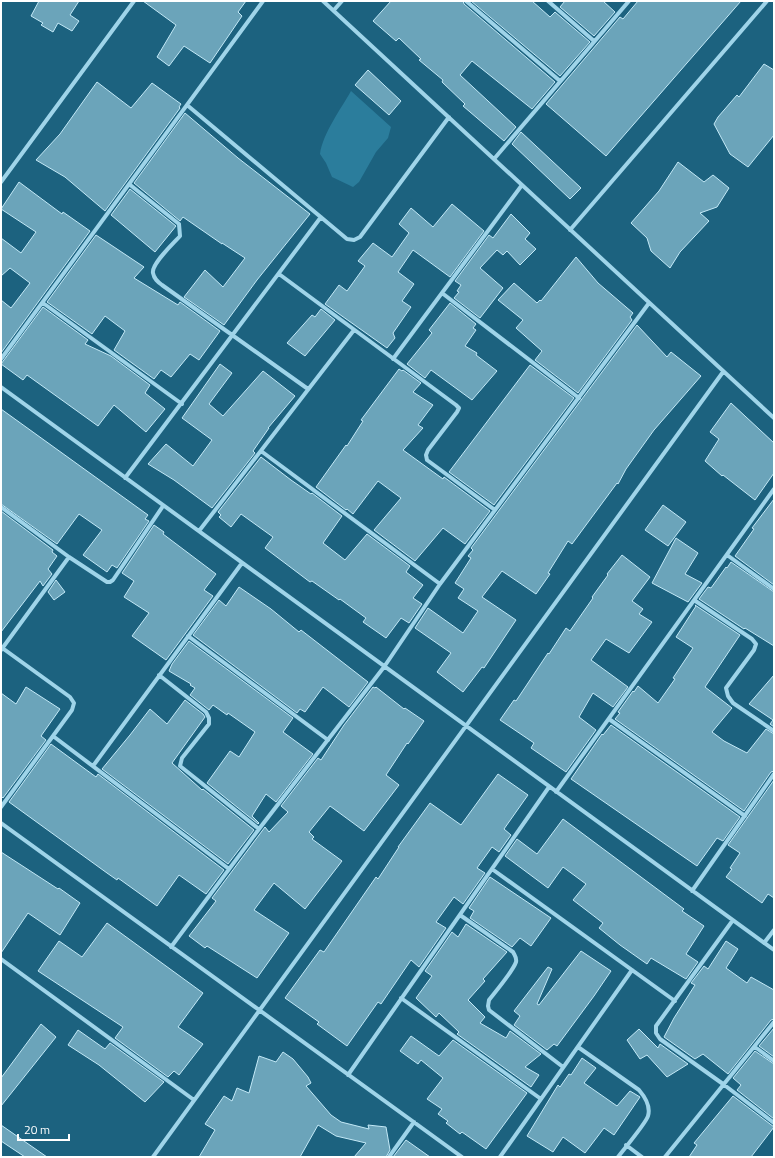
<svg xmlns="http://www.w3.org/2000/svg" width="775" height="1158" font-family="'Titillium Web',sans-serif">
<rect width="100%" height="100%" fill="#1c627f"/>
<path fill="#2b7d9c" d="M351 91 391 127 388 138 376 152 359 182 353 187 332 177 326 163 320 154C323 133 341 109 351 91Z"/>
<path fill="#6ba4ba" stroke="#c3e9f7" d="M39 1H79L70 15 79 21 72 31 58 23 53 32 41 25 43 23 31 16Z
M143 1H246L238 12 242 16 210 63 184 46 169 66 157 57 176 25Z
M391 1H463L464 4 555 82 532 109 472 61 460 75 516 127 504 141 463 106 465 104 442 82 443 80 419 60 421 59 399 38 396 41 373 21Z
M471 1H532L550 17 555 12 590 42 560 76Z
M565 1H603L615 12 594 36 560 7Z
M638 1H741L606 156 546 104 620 17 623 19Z
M764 64 774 70V135L748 167 730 154 714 124 718 117 737 95 739 97Z
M368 70 401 101 389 115 355 85Z
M97 82 131 108 152 83 181 104 179 107 180 108 105 211 65 177 36 160 60 134Z
M185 113 238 158 310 214 257 280 224 325 184 297 205 270 223 287 245 258 222 243V244L183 217 180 221 134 183Z
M521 132 581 188 570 199 512 144Z
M678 162 704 182 713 175 729 188 717 207 700 213 709 221 680 252 670 268 651 251 647 238 631 223 659 191Z
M19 182 62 214 63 212 90 231 1 353V300L11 308 30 283 10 268 1 276V238L21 253 36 232 1 209Z
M130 189 176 226 155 252 111 215Z
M452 204 484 231 450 277 413 250 398 272 414 284 402 301 411 307 393 333 395 338 387 348 325 304 339 285 347 291 365 266 358 261 373 243 392 257 409 233 399 224 411 208 433 227Z
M511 214 530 233 525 239 536 249 520 265 507 251 503 255 497 250 480 268 503 288 480 318 454 298 459 292 457 291 461 285 455 281 489 235 493 238Z
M96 235 144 267 134 278 178 305 180 302 220 331 199 360 190 354 171 377 161 370 154 379 114 350 125 331 105 316 92 334 47 302Z
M576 257 598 283 633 313 630 317 632 320 578 393 535 360 542 351 516 328 523 320 498 300 514 283 537 303 540 300 541 301Z
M450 303 476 324 473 328 476 330 465 346 477 353 476 355 497 371 472 400 431 370 425 378 407 364 432 333 429 330Z
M43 307 88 340 85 344 111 356 150 385 145 393 165 409 146 432 114 405 98 426 27 375 23 380 1 364Z
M321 309 335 320 305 356 287 343 312 315 315 317Z
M637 325 667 357 671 352 701 376 654 430 626 469 618 484 617 483 572 544 568 541 548 573 550 574 536 594 502 571 482 597 516 620 484 668 482 667 463 692 437 672 451 653 415 628 428 608 463 633 478 611 458 598 464 589 455 583 471 558 468 556 473 550 471 548Z
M220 364 232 373 209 404 223 416 263 371 295 396 268 428H269L253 451 255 453 212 508 174 480 148 464 166 444 193 466 212 440 182 418Z
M530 365 574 398 494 505 449 472Z
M399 369 402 371 403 370 421 383 413 392 433 405 418 425 423 428 403 450 443 479 444 477 490 511 465 544 443 528 415 561 374 530 401 498 378 481 353 514 347 509 346 510 316 487 346 445 347 446 363 421 361 420Z
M731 403 774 443V473L755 500 723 475 722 476 705 461 719 439 710 432Z
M1 409 148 515 145 519 149 521 117 568 112 565 107 572 83 555 102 530 79 514 57 544 1 504Z
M261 457 291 480 311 494 312 493 342 516 323 543 345 560 367 534 410 566 406 572 423 585 413 598 422 604 409 623 401 618 386 638 363 622 366 618 340 599 339 600 312 581 310 582 265 548 273 537 241 514 231 527 219 517 221 515 218 512Z
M774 499V585L735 556 754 529 752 528Z
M663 505 686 522 668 546 645 530Z
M1 511 53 550 52 552 57 556 48 569 52 574 43 586 40 581 1 632Z
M154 525 164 532 163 534 216 574 204 590 213 596 166 660 132 636 149 613 124 597 134 581 122 573Z
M676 538 698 553 685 574 702 583 688 602 652 583Z
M622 555 650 577 632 601 643 609 639 614 652 622 629 653 606 639 591 660 628 687 613 707 593 693 579 717 596 730 566 772 531 748 534 743 500 720 514 700 516 701 548 653 549 654 566 628 570 631 593 598 592 597 608 575 607 574Z
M731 562 774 592V646L745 628 744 629 699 599 708 587 711 588 726 567 727 568Z
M56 580 65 592 54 600 48 592Z
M239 587 271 609 299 632 301 630 368 682 349 707 323 687 305 712 300 709 297 713 193 635 219 600 226 606Z
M695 605 740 635 705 687 732 708 712 732 724 741 747 753 766 729 774 734V771L771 772 744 811 615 719 620 713 618 712 633 691 634 692 638 686 658 703 675 679 673 678 693 648 676 637 696 606Z
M189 641 293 718 283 732 313 754 276 802 266 794 252 816 259 823 258 824 207 783 230 751 239 757 255 732 228 713 227 715 213 705 209 710 190 695 195 688 190 685 191 684 169 671 172 664Z
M774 675V727L770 724 773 720 749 704Z
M26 687 60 709 41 736 46 740 3 798 1 796V693L16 704Z
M373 687 375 688 376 687 404 709 405 708 424 721 408 744 407 743 386 775 399 785 364 831 330 806 309 832 314 837 312 839 342 861 305 909 274 883 254 910 289 933 257 978 207 946 205 948 189 936 216 901 212 898 265 827 269 832 288 812 281 806 318 758 321 760 344 725Z
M185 700 203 714 205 717 172 763 202 790 203 789 254 830 228 864 102 769 130 735 150 709 167 724Z
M611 725 740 817 723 841 717 838 697 866 571 779 602 734 603 735Z
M51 744 96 777 98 774 224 870 206 894 179 875 157 906 118 878 117 880 107 873 9 802Z
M498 774 528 795 504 829 511 835 499 852 492 847 477 868 485 873 463 904 454 897 436 922 446 928 419 967 411 960 381 1004 378 1002 347 1046 317 1024 319 1022 285 998 320 950 324 952 376 877 378 879 399 847H398L430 803 461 825Z
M774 780V898L768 894 762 903 726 877 732 869 730 868 740 853 728 845Z
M563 819 684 909 682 911 704 926 686 954 698 962 686 979 651 958 647 964 620 945 599 928 603 923 573 900 586 884 563 867 548 888 505 856 517 839 537 854Z
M1 852 58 889 59 888 80 903 60 935 28 913 1 953Z
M490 877 551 918 531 946 520 938 512 947 470 918 474 911 469 908Z
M107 923 203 993 178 1027 203 1044 179 1075 174 1071 168 1077 115 1038 123 1027 38 971 59 941 82 957Z
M466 924 507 952 483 979 485 981 468 1000 485 1017 480 1023 506 1038 510 1031 541 1054 525 1067 539 1075 531 1087 457 1034 459 1032 439 1013 436 1017 416 998 432 976 425 971 452 932 458 937Z
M726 941 738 949 726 968 747 983 751 977 774 990V1019L771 1020 728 1074 703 1054 695 1059 664 1037 674 1018 695 985 691 983 704 966 708 969Z
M581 951 611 971 594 996 557 1046 554 1044 547 1050 514 1025 520 1016 514 1011 548 967 552 969 537 1004 539 1005Z
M41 1024 56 1037 1 1106V1078Z
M774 1028V1057L759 1046Z
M639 1029 658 1048 660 1044 688 1064 667 1077 647 1055 640 1059 627 1040Z
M78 1030 105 1049 110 1043 164 1082 145 1102 99 1065 68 1045Z
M411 1036 439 1056 453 1040 527 1093 486 1149 462 1132 460 1134 446 1123 448 1121 438 1114 442 1109 427 1099 443 1078 421 1060 418 1064 400 1051Z
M755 1051 774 1064V1119L737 1090 741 1085 733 1078Z
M283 1052 293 1059 308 1077 311 1083 306 1086 331 1115 341 1122 369 1129 368 1125 386 1127 390 1150 386 1157H354L366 1143 336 1136 318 1125 300 1157H199L215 1130 205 1124 224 1096 232 1101 237 1088 249 1093 259 1056 276 1062Z
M582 1058 596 1068 584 1083 617 1106 630 1091 640 1097 614 1135 604 1128 585 1153 563 1137 553 1152 527 1136 558 1085 560 1087 569 1074 571 1075Z
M733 1096 774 1127 751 1157H689L697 1145 694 1143Z
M1 1125 47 1157H25L1 1141Z
M406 1140 430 1157H393Z"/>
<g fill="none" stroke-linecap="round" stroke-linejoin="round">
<path stroke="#9fd4e9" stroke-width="4" d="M323 1 774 418
M466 1 560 81
M548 1 594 41
M334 10 342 1
M187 105 347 239 354 240 360 237 449 117
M494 159 629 1
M1 182 134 1
M129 184 179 224 180 236C174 243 151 264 153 273 154 279 158 282 162 285L308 389
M570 230 767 1
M279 274 456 405 459 408 457 412 428 450 426 455 427 460 495 510
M442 293 579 398
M43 303 182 404
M1 359 263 1
M393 359 522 185
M1 387 774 950
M261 451 440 584
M125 478 321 217
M1 507 69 557 107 582H110L113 580 163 506
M199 531 354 330
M727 555 774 589
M694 600 752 639 756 644 754 650 726 688 728 696 733 703 774 731
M188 636 328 740
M1 647 70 697 74 703 72 710 1 807
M1 650 69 557
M159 675 206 712 209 718V724L182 758 180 766 259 829
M609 719 745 816
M53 736 229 869
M93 766 242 563
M556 792 774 489
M1 823 462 1157
M492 869 675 1001
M692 891 774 774
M460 915 513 952C515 956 517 958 516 962 513 971 496 991 489 1000L488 1006 489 1010 563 1067
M733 920 656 1026V1033L660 1039 723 1084 774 1123
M764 943 774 930
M171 947 259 829 384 667 440 584 649 303
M1 959 194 1100
M401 998 541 1099
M578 1047 639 1090C645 1097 651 1106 648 1116 646 1123 624 1149 618 1157
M755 1047 774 1061
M348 1075 549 787
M626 1145 642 1157
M153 1157 723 372
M389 1157 414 1122
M500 1157 632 970
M665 1157 774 1022"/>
</g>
<rect width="775" height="1158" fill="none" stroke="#ffffff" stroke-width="4"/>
<path d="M18 1134v6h51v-6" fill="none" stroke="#ffffff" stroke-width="2"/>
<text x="24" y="1134" font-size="12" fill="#ffffff" stroke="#1c627f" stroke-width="3" paint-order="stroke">20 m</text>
</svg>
